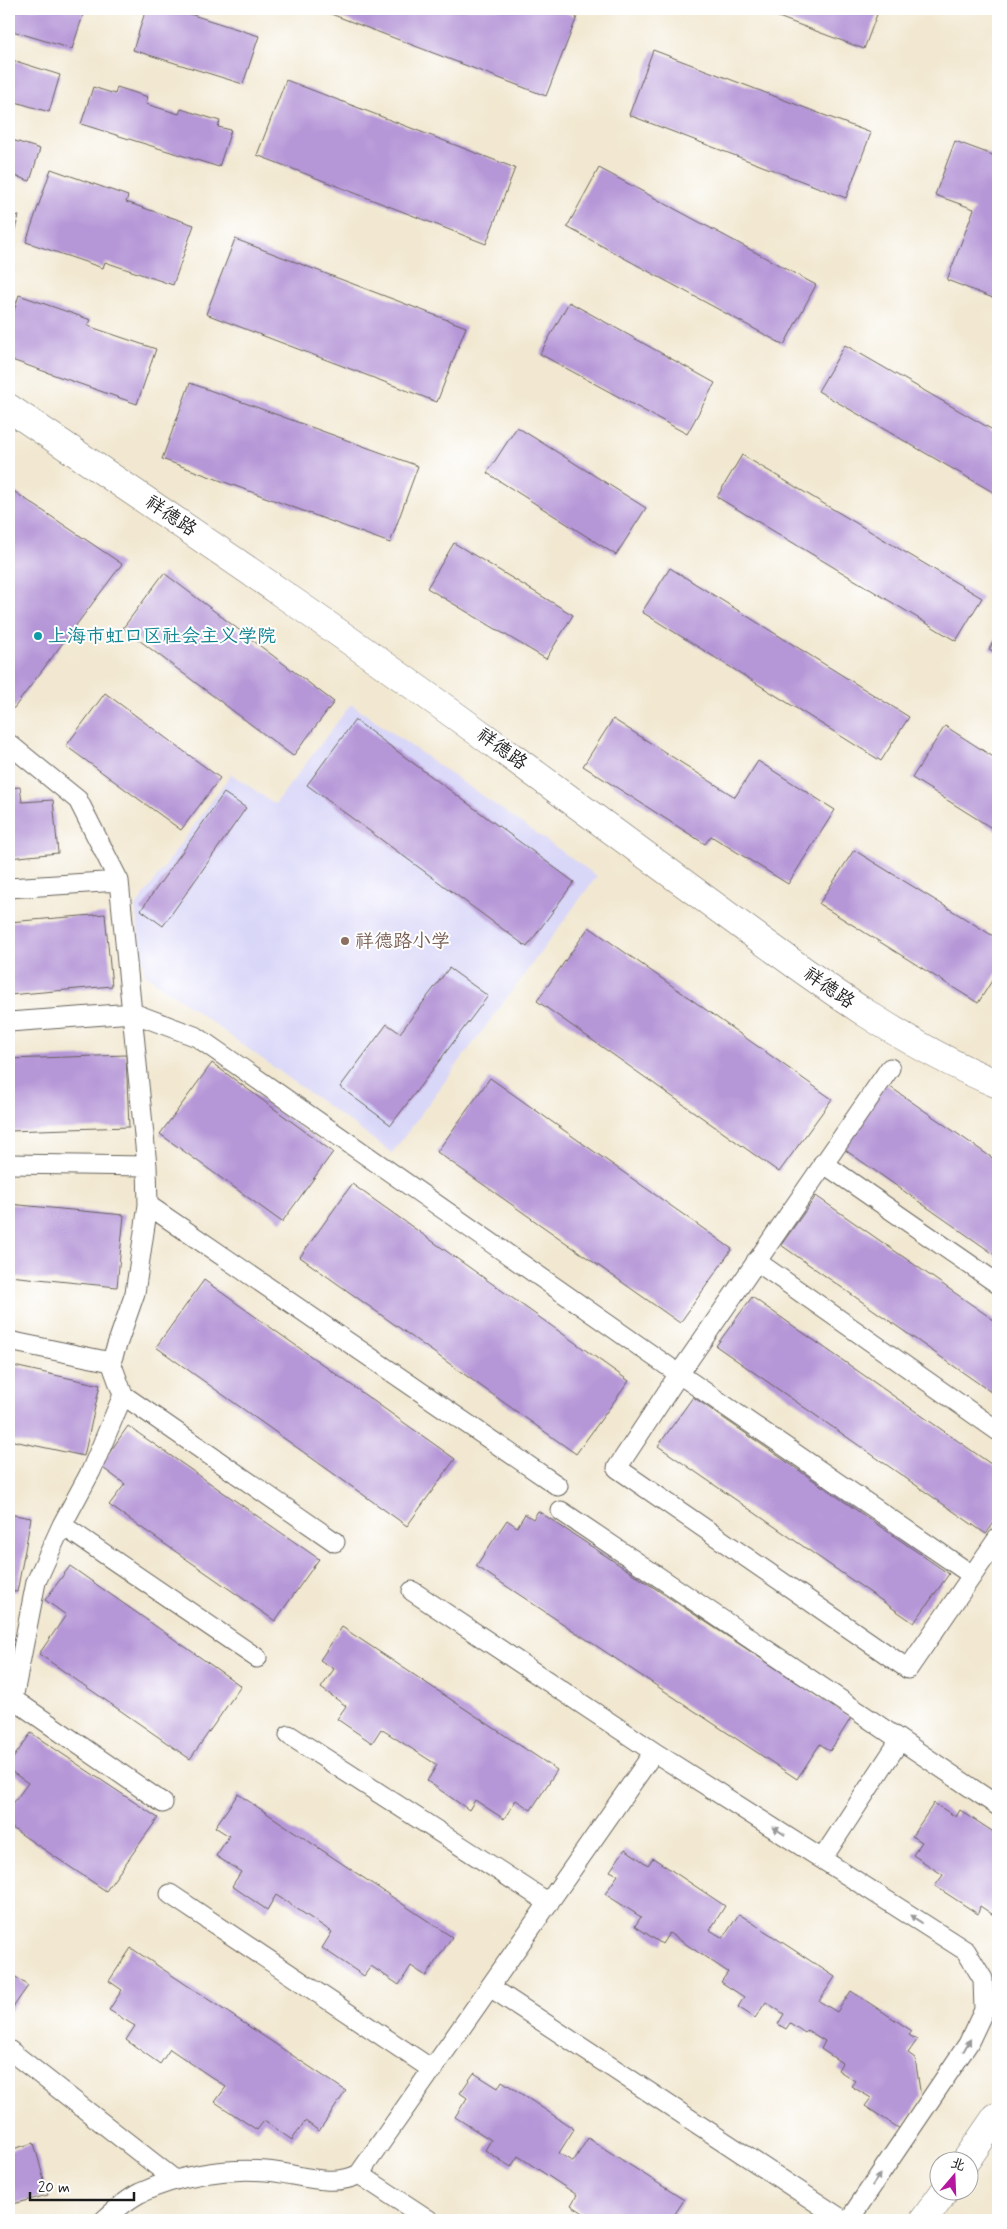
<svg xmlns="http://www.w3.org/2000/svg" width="1007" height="2229" font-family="Mynerve,'LXGW WenKai TC',sans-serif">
<rect width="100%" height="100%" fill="#fff"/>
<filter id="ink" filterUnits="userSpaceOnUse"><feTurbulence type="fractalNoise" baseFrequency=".02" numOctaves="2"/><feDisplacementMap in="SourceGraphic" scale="10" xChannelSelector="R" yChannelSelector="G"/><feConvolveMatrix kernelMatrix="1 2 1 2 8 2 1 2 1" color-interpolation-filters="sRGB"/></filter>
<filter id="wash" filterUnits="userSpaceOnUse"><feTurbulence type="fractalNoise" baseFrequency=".0096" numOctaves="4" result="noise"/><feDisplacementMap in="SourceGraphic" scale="20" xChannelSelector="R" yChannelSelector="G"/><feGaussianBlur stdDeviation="1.12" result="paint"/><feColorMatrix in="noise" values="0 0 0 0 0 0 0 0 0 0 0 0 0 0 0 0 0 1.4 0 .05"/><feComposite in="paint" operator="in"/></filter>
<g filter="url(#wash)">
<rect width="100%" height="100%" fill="#f2e8d1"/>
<path fill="#d9d7f8" d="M351 704 597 876 392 1153 145 974 135 908 231 774 275 804Z"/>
<g id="blocks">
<path fill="#b596d7" d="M9 9H85L72 49 9 30Z
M146 9H174L259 36 243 84 133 50Z
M318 9H556L577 17 546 96Z
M757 9H879L864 49Z
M653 50 871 133 846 198 629 115Z
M9 59 60 75 49 112 9 100Z
M286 80 515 168 486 244 257 155Z
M93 87 115 94 117 87 148 97 146 104 179 114 181 109 220 121 218 127 231 130 219 167 81 124Z
M9 139 40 149 30 181 9 174Z
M955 141 998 157V300L947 280 974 209 935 195Z
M599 168 816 285 784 345 567 227Z
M51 169 128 196 126 202 194 225 173 285 105 262 103 268 26 242Z
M9 213 19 216 9 248Z
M235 239 466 327 437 402 206 314Z
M19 295 91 320 88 326 156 349 137 404 9 359V326Z
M569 302 715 383 687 434 540 354Z
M845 345 998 433V495L818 391Z
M190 383 418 466 390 543 162 459Z
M517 427 646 508 616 555 487 473Z
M742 455 982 598 956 641 717 497Z
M9 488 122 564 14 708 9 709Z
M454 543 573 615 546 659 427 588Z
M670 568 909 717 881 761 642 612Z
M164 573 334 702 293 756 123 628Z
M998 634V654L989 649Z
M105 693 220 778 181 830 66 746Z
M613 719 735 797 758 761 835 810 788 884 711 836 705 844 583 766Z
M355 720 574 882 527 947 307 785Z
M945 726 998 760V832L912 778Z
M20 787 22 802 53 800 58 853 9 858V788Z
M224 793 246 808 163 926 141 910Z
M854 850 998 939V971L978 1003 819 904Z
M105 914 112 986 9 995V922Z
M589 927 832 1099 779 1172 537 1001Z
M449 968 488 996 391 1125 340 1087 387 1024 400 1033Z
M126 1055 129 1127 9 1131V1059Z
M212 1063 333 1152 282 1222 160 1134Z
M490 1078 732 1249 680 1323 437 1152Z
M886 1084 998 1162V1257L841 1147Z
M352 1184 629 1381 576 1454 300 1257Z
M816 1196 998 1323V1397L781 1245Z
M9 1204 124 1215 117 1287 9 1276Z
M204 1280 455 1459 407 1526 156 1347Z
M752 1297 998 1469V1517L986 1534 716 1346Z
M9 1365 100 1385 84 1456 9 1440Z
M693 1397 949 1574 914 1623 658 1446Z
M128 1426 319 1559 275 1621 109 1505 125 1484 100 1466Z
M538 1511 851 1718 830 1751 820 1744 797 1779 476 1566 507 1520 517 1527 525 1514 533 1519Z
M9 1514 31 1518 17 1592 9 1591Z
M70 1566 241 1686 190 1759 39 1654 66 1615 45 1600Z
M342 1627 557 1770 531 1810 516 1800 504 1819 475 1800 469 1810 427 1781 437 1765 381 1729 372 1743 337 1719 346 1706 321 1688 334 1669 320 1660Z
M31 1733 158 1818 106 1891 9 1826V1809L28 1783 9 1770V1764Z
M238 1794 452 1937 426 1976 411 1966 399 1985 371 1966 364 1976 322 1948 332 1932 276 1895 267 1910 232 1886 241 1872 216 1856 229 1836 215 1827Z
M934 1803 956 1817 960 1810 998 1835V1918L980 1906 978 1914 935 1886 943 1875 913 1855 922 1842 912 1836Z
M625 1849 648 1865 653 1858 725 1906 710 1930 723 1938 739 1914 835 1977 819 2001 837 2012 851 1991 912 2031 909 2035 917 2040 908 2053 915 2058 921 2097 900 2129 865 2106 871 2098 851 2086 855 2081 838 2070 842 2063 821 2049 825 2041 807 2030 805 2033 790 2023 786 2029 778 2024 784 2014 766 2002 755 2018 738 2007 744 1997 721 1982 728 1972 669 1933 662 1944 635 1926 641 1917 605 1894 618 1875 610 1871Z
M131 1948 346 2091 319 2131 305 2121 292 2140 264 2121 257 2130 215 2102 226 2087 170 2049 160 2064 126 2040 135 2026 109 2010 122 1990 109 1981Z
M9 1972 28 1986 9 2013Z
M474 2073 498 2088 502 2081 574 2129 559 2153 573 2162 588 2138 684 2200 671 2220H594L571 2205 577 2195 518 2156 511 2167 485 2150 491 2140 455 2117 467 2098 460 2093Z
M34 2143 48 2195 9 2205V2150Z"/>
</g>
</g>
<g filter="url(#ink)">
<use href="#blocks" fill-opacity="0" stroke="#67635b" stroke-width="1"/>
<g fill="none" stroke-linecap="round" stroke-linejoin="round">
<g stroke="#67635b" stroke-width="21">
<path id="service" d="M9 744 78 800 119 881 147 1166 148 1205 135 1293 111 1362 9 1341
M9 888 119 881
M9 1022 133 1013 197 1037 679 1374 972 1575
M890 1068 679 1374 617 1468 908 1669 998 1538
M823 1163 998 1284
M9 1164 147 1166
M148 1205 558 1486
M756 1261 998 1431
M111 1362 123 1395 91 1471 62 1525 36 1582 13 1699 163 1803
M123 1395 335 1542
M561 1511 998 1806
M62 1525 257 1658
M412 1591 654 1752
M289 1735 549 1903
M822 1859 900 1740
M170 1894 433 2070
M490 1987 843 2220
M9 2050 175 2180
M359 2174 429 2220
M104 2220C114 2211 128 2199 140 2193 179 2175 224 2168 266 2171 296 2173 332 2189 359 2174L654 1752 966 1951 983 1979 984 2010 968 2044 849 2220"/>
</g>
<g stroke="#67635b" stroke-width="29">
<path id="minor" d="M965 2162 996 2117
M924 2220 944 2192"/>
</g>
<g stroke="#67635b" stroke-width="29">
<path id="tertiary" d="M9 408C192 531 375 655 553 787 616 833 679 880 742 926 824 986 904 1045 998 1084"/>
</g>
<use href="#service" stroke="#fff" stroke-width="19"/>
<use href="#minor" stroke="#fff" stroke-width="28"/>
<use href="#tertiary" stroke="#fff" stroke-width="28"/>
</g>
<defs><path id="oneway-solid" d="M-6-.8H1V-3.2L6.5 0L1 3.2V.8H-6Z" transform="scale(1.25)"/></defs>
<g fill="#999">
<use href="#oneway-solid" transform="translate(779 1831) rotate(-147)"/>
<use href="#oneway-solid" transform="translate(916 1919) rotate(-147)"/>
<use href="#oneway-solid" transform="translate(967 2045) rotate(-60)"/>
<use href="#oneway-solid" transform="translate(876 2180) rotate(-56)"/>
</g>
</g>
<circle fill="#0f9aa8" stroke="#fff" stroke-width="2" cx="38" cy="636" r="5"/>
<circle fill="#8d6e63" stroke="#fff" stroke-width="2" cx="345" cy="941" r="5"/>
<g text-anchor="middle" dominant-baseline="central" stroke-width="4" stroke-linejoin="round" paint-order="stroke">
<g font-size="19" fill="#1c1c1c" stroke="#fff">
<text transform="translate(171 516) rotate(34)">祥德路</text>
<text transform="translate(502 749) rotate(36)">祥德路</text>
<text transform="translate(829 988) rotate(35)">祥德路</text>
</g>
<g font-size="19" fill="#0d838f" stroke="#fff" text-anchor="start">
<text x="48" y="636">上海市虹口区社会主义学院</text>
</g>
<g font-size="19" fill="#785e54" stroke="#fff" text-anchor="start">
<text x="355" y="941">祥德路小学</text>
</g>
</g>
<rect width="1007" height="2229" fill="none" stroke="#fff" stroke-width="30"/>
<g transform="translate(954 2176) rotate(19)"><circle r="24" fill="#ffffff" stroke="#a4a4a4"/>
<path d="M0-4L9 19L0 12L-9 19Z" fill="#b5179e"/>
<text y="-8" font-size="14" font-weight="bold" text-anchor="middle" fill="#1c1c1c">北</text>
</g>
<path d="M30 2192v8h104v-8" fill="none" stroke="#1c1c1c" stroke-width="2.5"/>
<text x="38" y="2192" font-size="15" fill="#1c1c1c" stroke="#ffffff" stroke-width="4" paint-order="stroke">20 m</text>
</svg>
